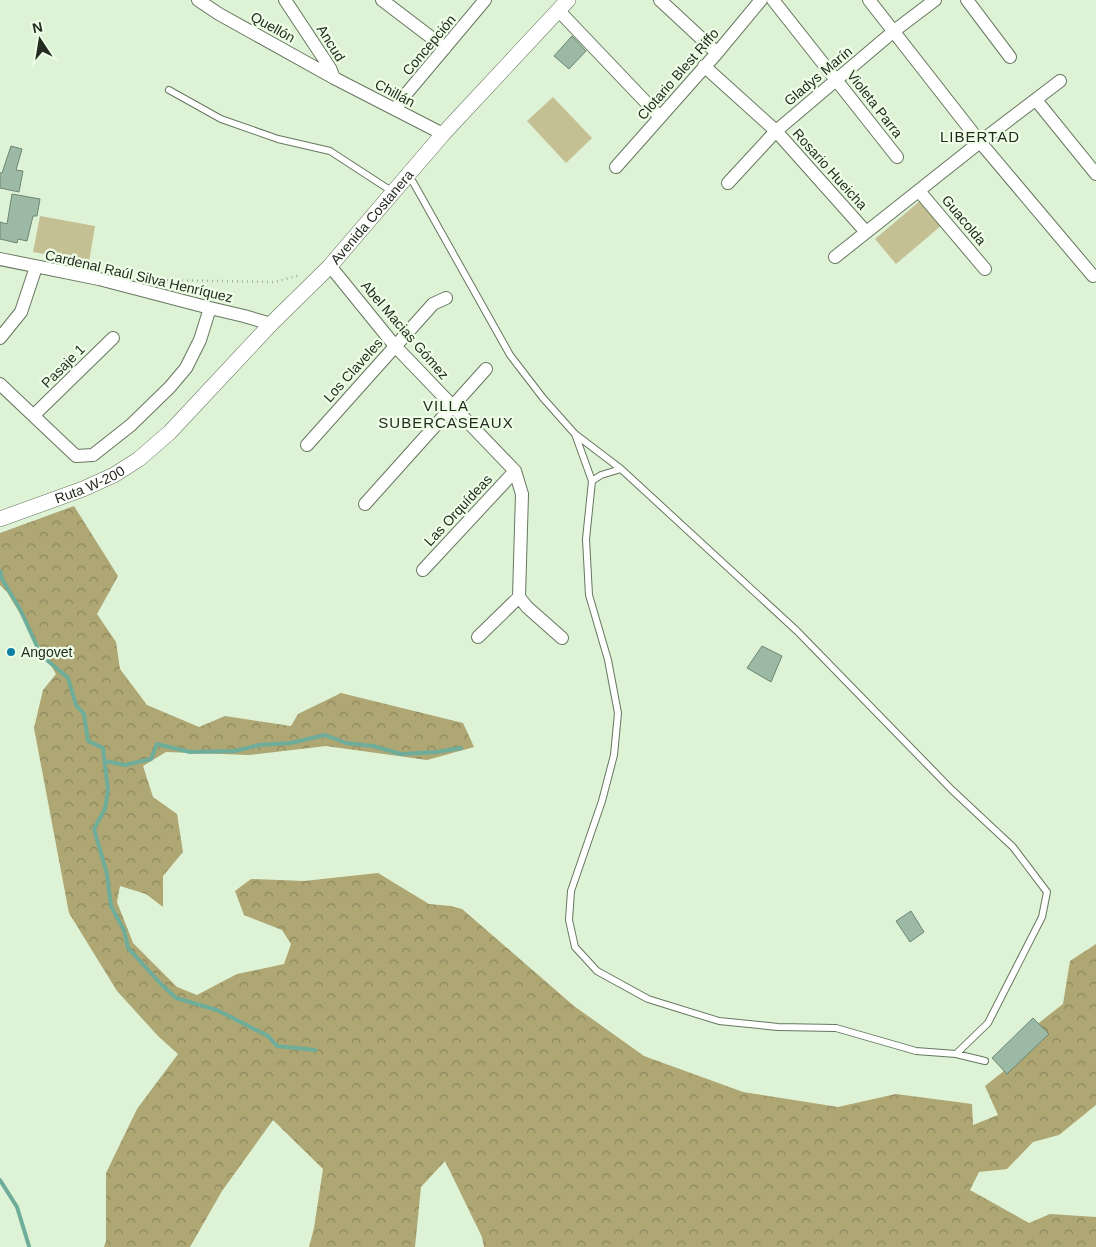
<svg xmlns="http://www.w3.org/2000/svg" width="1096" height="1247" font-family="Helvetica,sans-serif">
<defs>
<pattern id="forest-crowns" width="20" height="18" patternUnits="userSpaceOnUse" patternTransform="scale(1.25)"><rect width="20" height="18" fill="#aea673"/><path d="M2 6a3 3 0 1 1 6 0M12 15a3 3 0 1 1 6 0" fill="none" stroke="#8d875e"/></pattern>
</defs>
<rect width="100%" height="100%" fill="#def2d6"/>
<path fill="#c5bf94" d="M553 97 592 138 566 163 527 121Z
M921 200 942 225 896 264 875 239Z
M40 216 95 226 89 262 33 252Z"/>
<path fill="url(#forest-crowns)" d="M74 506 118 576 97 614 116 642 120 669 147 705 199 727 225 716 291 726 298 714 341 693 463 723 474 747 427 760 326 746 249 755 166 752 143 766 153 797 177 814 183 852 163 876V907L146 894 120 886 117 902 133 943 177 987 197 995 237 974 284 964 291 944 282 930 244 915 235 891 251 879 304 881 378 873 429 904 451 906 462 909 574 1006 644 1056 743 1092 838 1107 896 1094 972 1104 973 1125 998 1115 985 1086 1009 1067 1026 1033 1063 1004 1070 961 1096 944V1105L1059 1135 1033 1142 1007 1169 979 1172 970 1190 1029 1223 1050 1214 1096 1217V1247H484L482 1237 445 1161 421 1187 415 1247H309L314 1228 323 1169 273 1120 222 1191 190 1247H104L106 1241V1173L137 1109 178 1054 158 1036 117 991 69 913 34 728 43 690 56 674 7 592 0 585V533Z"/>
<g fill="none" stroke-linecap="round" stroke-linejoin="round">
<path stroke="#6fad9b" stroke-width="4" d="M0 571 2 579 20 609 41 655 68 678 76 705 84 714 88 741 103 748 108 790 105 809 94 829 107 874 111 906 124 930 128 948 161 984 176 998 217 1010 268 1036 277 1046 315 1050
M105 761 125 765 151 759 157 744 190 752 235 751 259 745 291 743 325 735 346 743 373 746 401 754 437 752 461 748
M0 1180 17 1207 29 1246"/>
</g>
<path fill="#9cb9a5" stroke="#6b8774" d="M572 36 586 51 569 69 554 56Z
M11 146 22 149 16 170 23 171 19 192 0 188V173H2Z
M12 194 40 199 37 216H33L27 241 18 239 17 243 0 239V222L7 224Z
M762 646 782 656 771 682 747 668Z
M911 911 924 932 910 942 896 921Z
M1033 1018 1049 1034 1007 1074 992 1058Z"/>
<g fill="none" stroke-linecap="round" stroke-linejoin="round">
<g stroke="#66775f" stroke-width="8">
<path id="service" d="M169 90 221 119 278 139 330 151 393 192
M408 177 413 182 510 355 543 398 575 434 621 469 797 631 952 790 1013 847 1047 892 1042 917 988 1023 956 1054 916 1051 836 1028 778 1027 719 1021 648 999 597 971 575 947 569 920 571 891 602 801 614 755 618 713 608 660 589 595 586 539 592 481 575 434
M592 481 601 475 621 469
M956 1054 985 1061"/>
</g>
<g stroke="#66775f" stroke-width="14">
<path id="minor" d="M198 0 219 14 334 78 443 134
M285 0 330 68 334 78
M382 0 445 48
M660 0 717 53
M773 0 897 157
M869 0 980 142 1093 276
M967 0 1010 57
M559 11 660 117
M704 66 776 131 866 232
M1036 100 1096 174
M396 110 401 100 485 0
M616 167 717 53 761 0
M728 183 776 131 894 31 935 0
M919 191 985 269
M835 257 980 142 1060 81
M0 259 99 279 210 308 244 316 271 324
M330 266 395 346 515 471 522 494 519 597 527 607 562 638
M0 338 21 312 36 267
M0 384 76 456 93 455 131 425 170 387 186 368 200 340 210 308
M34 415 113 338
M307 445 433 304 446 298
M365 504 486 369
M423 570 515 471
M478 637 519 597"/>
</g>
<g stroke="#66775f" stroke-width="16">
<g id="tertiary">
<path id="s1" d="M0 519 83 489 114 475 139 459 170 432 271 324 330 266 443 134 568 0"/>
</g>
</g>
<path stroke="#a2b29c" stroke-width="2.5" stroke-dasharray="1 4" stroke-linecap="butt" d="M157 280 275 282 300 275"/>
<use href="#service" stroke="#fff" stroke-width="6"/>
<use href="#minor" stroke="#fff" stroke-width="12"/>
<use href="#tertiary" stroke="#fff" stroke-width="15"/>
</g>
<circle fill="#0e80a7" stroke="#eefee7" stroke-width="2" cx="11" cy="652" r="5"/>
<g text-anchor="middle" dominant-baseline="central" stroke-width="4.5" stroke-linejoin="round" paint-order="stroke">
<g font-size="14" fill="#242b21" stroke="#eefee7">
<text transform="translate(273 27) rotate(29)">Quellón</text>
<text transform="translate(331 43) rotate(58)">Ancud</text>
<text transform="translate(429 45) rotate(-50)">Concepción</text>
<text transform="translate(678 74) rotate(-49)">Clotario Blest Riffo</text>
<text transform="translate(818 76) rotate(-40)">Gladys Marín</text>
<text transform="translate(395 93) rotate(28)">Chillán</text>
<text transform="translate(875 104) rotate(52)">Violeta Parra</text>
<text transform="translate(830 169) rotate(48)">Rosario Hueicha</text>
<text stroke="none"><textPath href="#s1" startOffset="488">Avenida Costanera</textPath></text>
<text transform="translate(964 220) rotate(50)">Guacolda</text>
<text transform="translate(139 276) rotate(13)">Cardenal Raúl Silva Henríquez</text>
<text transform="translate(405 330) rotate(49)">Abel Macias Gómez</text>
<text transform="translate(63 366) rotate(-45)">Pasaje 1</text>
<text transform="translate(353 370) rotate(-48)">Los Claveles</text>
<text stroke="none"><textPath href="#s1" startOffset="96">Ruta W-200</textPath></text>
<text transform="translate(458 510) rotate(-47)">Las Orquídeas</text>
</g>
<g font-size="14" fill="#242b21" stroke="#eefee7" text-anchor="start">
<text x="21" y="652">Angovet</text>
</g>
<g font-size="15" letter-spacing="1" fill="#242b21" stroke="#eefee7">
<text x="980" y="136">LIBERTAD</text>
<text x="446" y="405">VILLA<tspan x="446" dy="17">SUBERCASEAUX</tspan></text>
</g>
</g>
<g transform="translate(40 40) rotate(348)" stroke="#eefee7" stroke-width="4" paint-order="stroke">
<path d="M0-4L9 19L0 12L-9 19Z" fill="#242b21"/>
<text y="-8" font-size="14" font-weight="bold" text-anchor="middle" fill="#242b21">N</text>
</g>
</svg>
